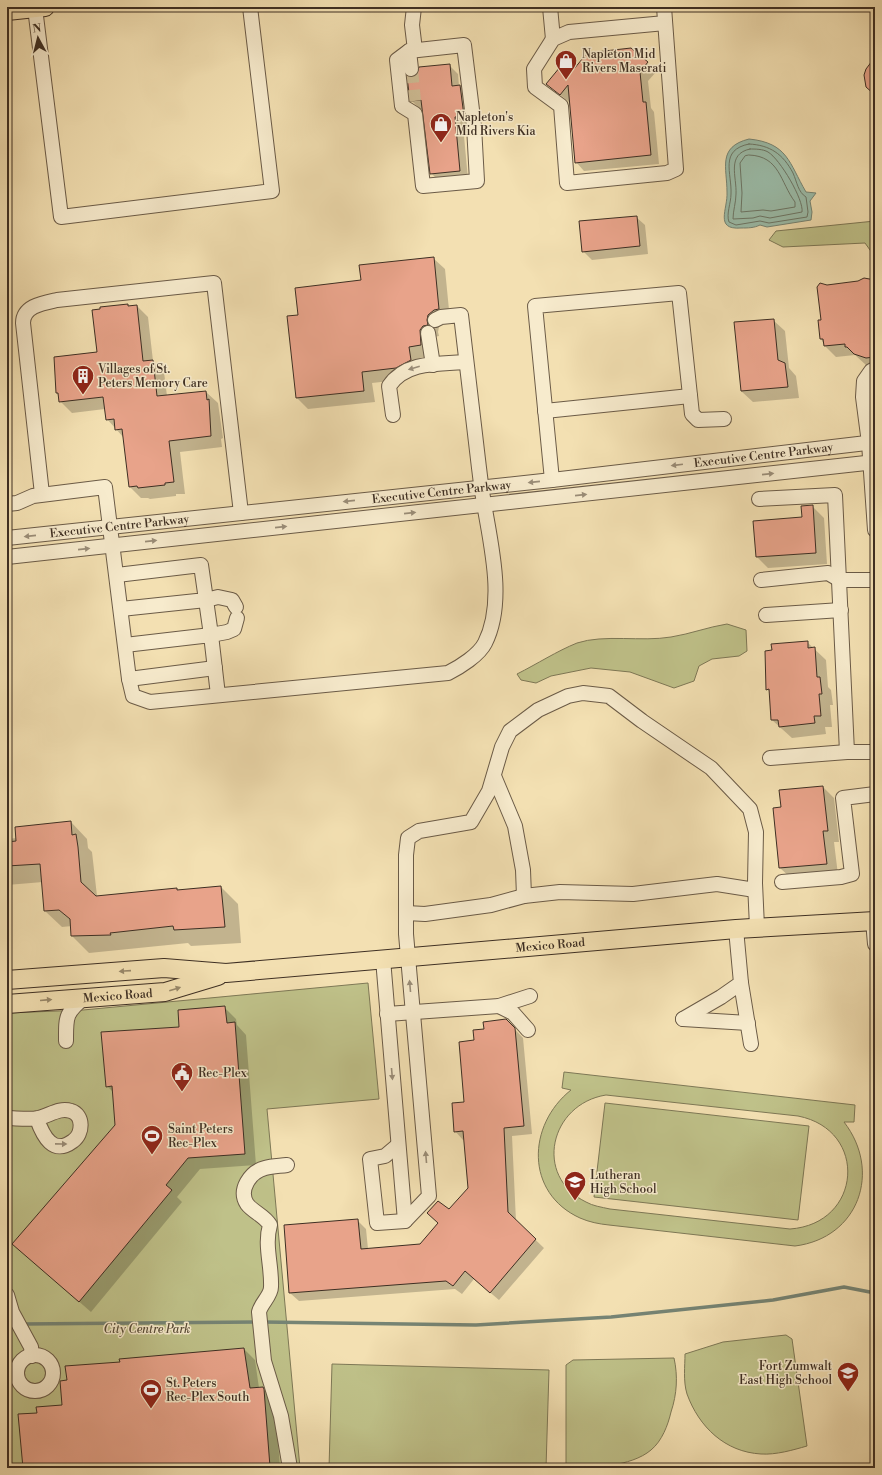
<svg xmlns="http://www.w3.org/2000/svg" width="882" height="1475" font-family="'Libre Bodoni',serif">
<rect width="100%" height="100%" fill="#f3e0b2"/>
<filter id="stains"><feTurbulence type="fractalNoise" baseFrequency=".005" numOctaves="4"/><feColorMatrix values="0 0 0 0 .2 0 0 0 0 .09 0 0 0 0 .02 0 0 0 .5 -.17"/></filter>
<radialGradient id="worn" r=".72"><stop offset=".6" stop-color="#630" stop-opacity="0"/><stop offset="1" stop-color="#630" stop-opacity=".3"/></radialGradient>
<path fill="#bfc189" stroke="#7e7856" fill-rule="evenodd" d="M875 221V257L865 243 783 247 769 240 776 231Z
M727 624 746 630 747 651 739 656 712 659 699 666 694 681 674 688 630 672 591 668 551 676 536 683 521 680 517 674C537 664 557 651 577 643 604 634 642 642 671 637 690 634 708 627 727 624Z
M368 983 379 1099 267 1109 300 1468H7V1013L83 1010Z
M564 1072 855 1105 854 1122H844C882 1171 859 1238 795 1246L609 1225C599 1224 589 1222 580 1218 525 1193 527 1125 571 1090L562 1088ZM606 1095 798 1116C869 1130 862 1224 790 1229L610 1209C601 1207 593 1206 586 1202 533 1176 550 1104 606 1095Z
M605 1103 809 1126 798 1220 594 1197Z
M786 1335 792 1339 807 1446C793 1450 776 1455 761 1454 725 1452 699 1427 687 1394 683 1381 685 1366 685 1354L723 1342Z
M674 1358C678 1376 677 1394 671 1412 668 1425 662 1441 651 1450 631 1467 591 1468 566 1468V1365L573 1360Z
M332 1364 549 1370 546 1468H329Z"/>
<path fill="#9bbdaa" stroke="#768474" d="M749 139C788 143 789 163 806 192L816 193 810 201 812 212 811 220 767 227 760 225C754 228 748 228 741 228 714 230 728 209 727 192 727 168 717 147 749 139Z"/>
<path fill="#0003" d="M631 49 656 72 648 81 651 108 654 112 659 164 584 171 576 162 570 101 569 102 547 84 574 70Z
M449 65 458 74 459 86 469 95 472 124 463 125 468 179 440 182 431 173 423 109H420L411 100 417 76Z
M875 134V153L872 147Z
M636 217 645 225 648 254 592 260 583 251Z
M433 258 445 269 450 320 445 321 439 327 438 332 439 336 434 337 432 356 420 358 422 371 408 379 372 383 375 402 308 409 297 398 299 316 362 281Z
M875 281V368L866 365 855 355 836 357 825 346 821 339 827 286Z
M137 306 148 317 153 361 164 372 167 396 206 392 218 403 223 438 221 439 222 447 180 452 185 494H176V496L150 499 148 498H141L130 487 124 438 107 419 105 409 72 413 60 401 57 393 98 353Z
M773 320 785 331 789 368 796 376 799 398 753 402 741 391Z
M812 506 824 518 827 564 768 568 757 557 803 518Z
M807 642 826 660 828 687 831 690 833 705H830L832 727H825L826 734 792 738 772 720 770 692 767 689Z
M823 787 834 798 839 842H834L838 875 792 879 780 868 782 808Z
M71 822 87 839 88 848 92 852 97 896 177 889 178 891 221 887 238 904 241 943 191 946 188 943 89 953 72 936V926L62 927 45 911 43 882 7 885V839L17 838Z
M225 1008 236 1019 237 1025 246 1035 256 1165 200 1169 177 1197 182 1202 91 1312 13 1244 116 1125 114 1093 107 1086Z
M506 1020 523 1038 532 1134 512 1136 516 1221 544 1248 499 1300 474 1279 462 1294 455 1289 299 1301 290 1293 285 1226 357 1220 366 1229 368 1249 420 1245 469 1188 465 1140H463L455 1131 466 1102 475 1041 485 1030Z
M244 1349 255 1360 259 1388H263L275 1401 280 1468H24L19 1415 38 1414 63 1406 68 1380 121 1363Z"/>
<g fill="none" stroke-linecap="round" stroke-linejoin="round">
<path stroke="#6c7666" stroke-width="1" d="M749 144C770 145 783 154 793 173 797 182 798 192 806 197L808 212 807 217 769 223 760 221 736 225 729 222C726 214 731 203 731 194 732 173 719 150 749 144Z
M750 149C755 149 763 149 768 152 780 159 804 200 802 212L770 218 760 216 753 218 733 219C733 211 736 202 736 194 737 177 726 154 750 149Z
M749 155C780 156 780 182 795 202V207L771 211 763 210 741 212 742 193 740 163 745 156Z"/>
<path stroke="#768474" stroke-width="3.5" d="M263 1322 476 1325 611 1317 773 1300 844 1287 875 1293
M7 1324H15
M23 1324 257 1322"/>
</g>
<path fill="#e8a38a" stroke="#3e2f23" d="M631 48 648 62 640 72 643 102H646L651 155 575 163 568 85 560 95 546 84 565 61 574 69 587 53Z
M875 57V95L866 87 864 75 866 69Z
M450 64 452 86 460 85 464 116 455 117 460 171 430 174 421 100 410 101 407 77 416 76 419 67Z
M637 216 640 246 582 252 579 221Z
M434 257 439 309 434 310 428 315 427 320 428 325 423 326 420 330 421 345 409 347 411 360 396 368 362 372 364 391 296 398 287 316 298 315 295 288 361 280 359 265Z
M864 278 875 280V357L866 358 854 354 847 347H845V344L824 346 823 339H820L818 320H821L817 287 820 283 827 285 858 281Z
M128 304V306L137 305 143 361 153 360 157 396 206 391 207 400 209 399 211 436 169 441 174 482 165 483V485L138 488 137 486 129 487 122 429 115 430 114 419 106 420 103 397 59 402 58 393H56L54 357 97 352 92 310 100 309V307Z
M774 319 778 360 785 363 788 387 741 391 734 322Z
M813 505 816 553 756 557 753 521 802 517 801 506Z
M808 641V648L815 647 817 677H820L822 694H819L821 716H814L815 723 779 727 778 720H771L769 689 766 690 765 651 772 650 771 644Z
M823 786 828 831H823L827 864 779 868 773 808 781 807 779 790Z
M71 821 72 835 76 834 78 847 81 882 96 896 177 888V890L221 886 225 927 174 930 173 926 110 933 111 935 71 936 70 919 59 910 44 911 40 864 7 866V842L16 841 15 827Z
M225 1006 227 1023 235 1022 245 1154 188 1158 166 1185 172 1190 79 1302 12 1244 115 1125 112 1086 106 1087 101 1032 179 1027 178 1010Z
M506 1019 515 1028 524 1126 504 1128 508 1212 536 1239 490 1293 465 1271 453 1286 446 1281 289 1293 284 1225 358 1219 361 1249 420 1244 438 1223 427 1213 438 1201 449 1209 468 1188 463 1131 454 1132 452 1103 464 1102 459 1042 474 1040 473 1030 484 1029 483 1022Z
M244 1348 250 1388 263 1387 264 1389 270 1467 23 1468 18 1414 37 1413 36 1407 62 1405 60 1381 67 1380 65 1366 120 1362 119 1359Z"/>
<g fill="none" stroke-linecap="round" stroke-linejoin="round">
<path stroke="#cfbd95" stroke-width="14" stroke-dasharray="14 7" stroke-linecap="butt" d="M411 69 414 101"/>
<g stroke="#6b5b47" stroke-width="16">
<g id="minor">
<path d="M414 7 412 25 415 50"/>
<path d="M550 7 553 39"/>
<path d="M664 7 676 169 667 173 567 183 561 106 535 87 534 69 553 39 569 32 665 23"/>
<path d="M35 8 61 217 272 191 250 7"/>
<path d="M464 45 474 126 477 181 423 186 415 114 402 106 397 60 409 51Z"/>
<path d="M409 51 411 69"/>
<path d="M428 333 433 365"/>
<path d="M875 369 871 371 864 381 863 397 869 443 875 530"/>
<path d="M545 411 690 396"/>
<path d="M393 415 389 386C406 361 439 364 466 362"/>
<path d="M552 480 535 306 679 293 692 414 698 420 724 419"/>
<path d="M42 494 23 323C23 306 43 303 57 300L214 283 241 513"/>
<path d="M759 499 835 495 847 752"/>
<path d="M7 504 17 503 33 496 105 487 129 679 133 696 150 702 448 673C460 667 479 655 485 643 508 597 487 532 481 484 474 428 468 372 461 315L441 317 435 320"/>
<path id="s1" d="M7 538 552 480 875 442"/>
<path d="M7 557 875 462"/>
<path d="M117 575 201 565 206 600 121 609"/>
<path d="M761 580 828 573 840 580H875"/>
<path d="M236 607 232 600 218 597 206 600 211 635 227 632 234 629 237 618"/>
<path d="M766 615 841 610"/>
<path d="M125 645 211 635 218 695"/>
<path d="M129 679 215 668"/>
<path d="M770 758 847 752H875"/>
<path d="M494 776 515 826 523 870 524 896"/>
<path d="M782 882 841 877 852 874 843 798 875 794"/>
<path d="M406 913 425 914 491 905 524 896 560 892 633 894 717 884 755 890"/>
<path d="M873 921 875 944"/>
<path d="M383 959 405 1221"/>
<path d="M741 983 751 1044"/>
<path d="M499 1006 513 1013 528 1030"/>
<path d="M387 1014 499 1006 530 996"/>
<path d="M683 1019 721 997 741 983 736 929"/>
<path d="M683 1019 748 1023"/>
<path d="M66 1041C66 1017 65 1013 85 997"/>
<path d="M7 1118C15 1118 31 1120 38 1118 49 1116 59 1107 71 1111 84 1115 83 1134 73 1141 53 1156 43 1136 37 1119"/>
<path d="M398 1145 385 1156 370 1159 377 1223 405 1221 429 1196 406 934V855L408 838 419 831 471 822 489 791 502 747 510 731 538 710 568 696 583 693 609 696 642 721 711 768 750 809 756 832 755 883 757 927"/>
<path d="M287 1165C280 1166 272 1166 265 1168 250 1172 238 1190 247 1204 253 1212 265 1216 270 1225 264 1245 272 1266 271 1287 271 1296 261 1303 259 1312L264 1361 281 1416 290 1468"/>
<path d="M7 1295 12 1312 31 1347 32 1356"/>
<circle cx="35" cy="1373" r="18"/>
</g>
</g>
<g stroke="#3e2f23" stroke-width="20">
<g id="major">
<path d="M7 11 45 7"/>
<path id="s2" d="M7 980 164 968 226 973 736 929 875 921"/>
<path id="s3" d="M7 1004 165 992 218 976"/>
</g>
</g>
<use href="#minor" stroke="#f7ebcd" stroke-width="14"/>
<use href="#major" stroke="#f3e0b2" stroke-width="18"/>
</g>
<defs><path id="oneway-solid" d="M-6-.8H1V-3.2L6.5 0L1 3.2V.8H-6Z"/></defs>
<g fill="#9a8d78">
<use href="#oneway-solid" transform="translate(414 368) rotate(164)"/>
<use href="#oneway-solid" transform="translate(677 465) rotate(173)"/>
<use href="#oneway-solid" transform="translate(768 474) rotate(-6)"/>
<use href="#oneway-solid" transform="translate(534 482) rotate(174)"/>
<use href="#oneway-solid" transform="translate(581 495) rotate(-6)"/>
<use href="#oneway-solid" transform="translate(349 501) rotate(174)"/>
<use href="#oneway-solid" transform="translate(410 513) rotate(-6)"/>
<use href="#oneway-solid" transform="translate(281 527) rotate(-6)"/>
<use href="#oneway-solid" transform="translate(30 536) rotate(174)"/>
<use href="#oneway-solid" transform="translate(151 541) rotate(-6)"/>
<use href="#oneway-solid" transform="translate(84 549) rotate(-6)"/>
<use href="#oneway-solid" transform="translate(410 986) rotate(-95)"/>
<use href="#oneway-solid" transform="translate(392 1074) rotate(85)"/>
<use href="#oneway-solid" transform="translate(61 1144) rotate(1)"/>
<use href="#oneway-solid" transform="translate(426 1157) rotate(-95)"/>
</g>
<g fill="#98886a">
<use href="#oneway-solid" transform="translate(125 971) rotate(176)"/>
<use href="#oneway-solid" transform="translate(175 989) rotate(-17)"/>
<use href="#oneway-solid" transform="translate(46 1000) rotate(-5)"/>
</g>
<defs>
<g id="shop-pin" transform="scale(1.15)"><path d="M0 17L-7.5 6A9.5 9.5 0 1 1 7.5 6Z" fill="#8f2418" stroke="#f7ebcd"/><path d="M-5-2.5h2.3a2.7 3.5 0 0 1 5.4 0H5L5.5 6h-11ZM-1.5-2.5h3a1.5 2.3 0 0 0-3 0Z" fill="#fff"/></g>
<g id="building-pin" transform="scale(1.15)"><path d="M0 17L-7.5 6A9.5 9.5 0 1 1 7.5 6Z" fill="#8f2418" stroke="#f7ebcd"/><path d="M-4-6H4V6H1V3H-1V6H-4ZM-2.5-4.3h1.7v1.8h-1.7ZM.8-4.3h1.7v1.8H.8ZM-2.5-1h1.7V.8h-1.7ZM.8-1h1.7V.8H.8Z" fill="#fff"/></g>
<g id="civic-pin" transform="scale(1.15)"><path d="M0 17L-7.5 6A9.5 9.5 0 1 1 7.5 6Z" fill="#8f2418" stroke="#f7ebcd"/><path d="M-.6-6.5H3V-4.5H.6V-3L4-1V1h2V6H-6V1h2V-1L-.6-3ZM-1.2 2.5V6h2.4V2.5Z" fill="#fff"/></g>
<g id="stadium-pin" transform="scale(1.15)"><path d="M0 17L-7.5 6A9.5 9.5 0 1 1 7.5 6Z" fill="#8f2418" stroke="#f7ebcd"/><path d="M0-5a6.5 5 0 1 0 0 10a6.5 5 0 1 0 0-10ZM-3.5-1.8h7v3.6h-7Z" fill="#fff"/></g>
<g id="school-pin" transform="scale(1.15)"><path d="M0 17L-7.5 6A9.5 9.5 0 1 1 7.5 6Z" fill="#8f2418" stroke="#f7ebcd"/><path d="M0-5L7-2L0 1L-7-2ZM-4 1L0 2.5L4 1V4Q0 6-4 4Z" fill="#fff"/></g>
</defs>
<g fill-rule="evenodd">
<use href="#shop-pin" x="566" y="61"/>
<use href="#shop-pin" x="441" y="124"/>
<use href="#building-pin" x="83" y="376"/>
<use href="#civic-pin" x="182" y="1073"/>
<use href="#stadium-pin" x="152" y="1136"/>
<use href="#school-pin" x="575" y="1182"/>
<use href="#school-pin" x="848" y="1373"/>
<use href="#stadium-pin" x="151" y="1390"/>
</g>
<g text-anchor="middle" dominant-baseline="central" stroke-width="3" stroke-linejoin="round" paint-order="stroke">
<g font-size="12" fill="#3e2f23" stroke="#f7ebcd" text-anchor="start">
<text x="582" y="54">Napleton Mid<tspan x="582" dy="14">Rivers Maserati</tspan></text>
<text x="456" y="117">Napleton's<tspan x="456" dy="14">Mid Rivers Kia</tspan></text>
<text x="98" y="369">Villages of St.<tspan x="98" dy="14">Peters Memory Care</tspan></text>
<text x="198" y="1073">Rec-Plex</text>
<text x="168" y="1129">Saint Peters<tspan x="168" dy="14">Rec-Plex</tspan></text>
<text x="590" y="1175">Lutheran<tspan x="590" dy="14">High School</tspan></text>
<text x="832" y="1366" text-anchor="end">Fort Zumwalt<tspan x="832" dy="14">East High School</tspan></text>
<text x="166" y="1383">St. Peters<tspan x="166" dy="14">Rec-Plex South</tspan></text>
</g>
<g font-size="12" fill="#3e2f23" stroke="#f7ebcd">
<text stroke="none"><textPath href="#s1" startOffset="761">Executive Centre Parkway</textPath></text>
<text stroke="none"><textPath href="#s1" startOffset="437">Executive Centre Parkway</textPath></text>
<text stroke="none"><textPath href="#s1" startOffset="113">Executive Centre Parkway</textPath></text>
<text stroke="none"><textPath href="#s2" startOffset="545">Mexico Road</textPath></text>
<text stroke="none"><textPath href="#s3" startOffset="111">Mexico Road</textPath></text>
</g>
<g font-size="12" font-style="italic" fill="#584c37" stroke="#f7ebcd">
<text x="147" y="1329">City Centre Park</text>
</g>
</g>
<rect width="882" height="1475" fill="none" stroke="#f3e0b2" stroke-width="24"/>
<rect x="8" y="8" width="866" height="1459" fill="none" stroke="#3e2f23" stroke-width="2"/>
<rect x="12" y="12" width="858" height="1451" fill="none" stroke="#3e2f23"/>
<g transform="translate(38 38) rotate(353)" stroke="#f7ebcd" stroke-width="3" paint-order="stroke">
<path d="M0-3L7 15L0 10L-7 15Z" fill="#3e2f23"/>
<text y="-6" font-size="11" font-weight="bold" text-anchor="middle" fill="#3e2f23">N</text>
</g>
<rect width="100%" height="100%" filter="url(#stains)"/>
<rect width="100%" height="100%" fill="url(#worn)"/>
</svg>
